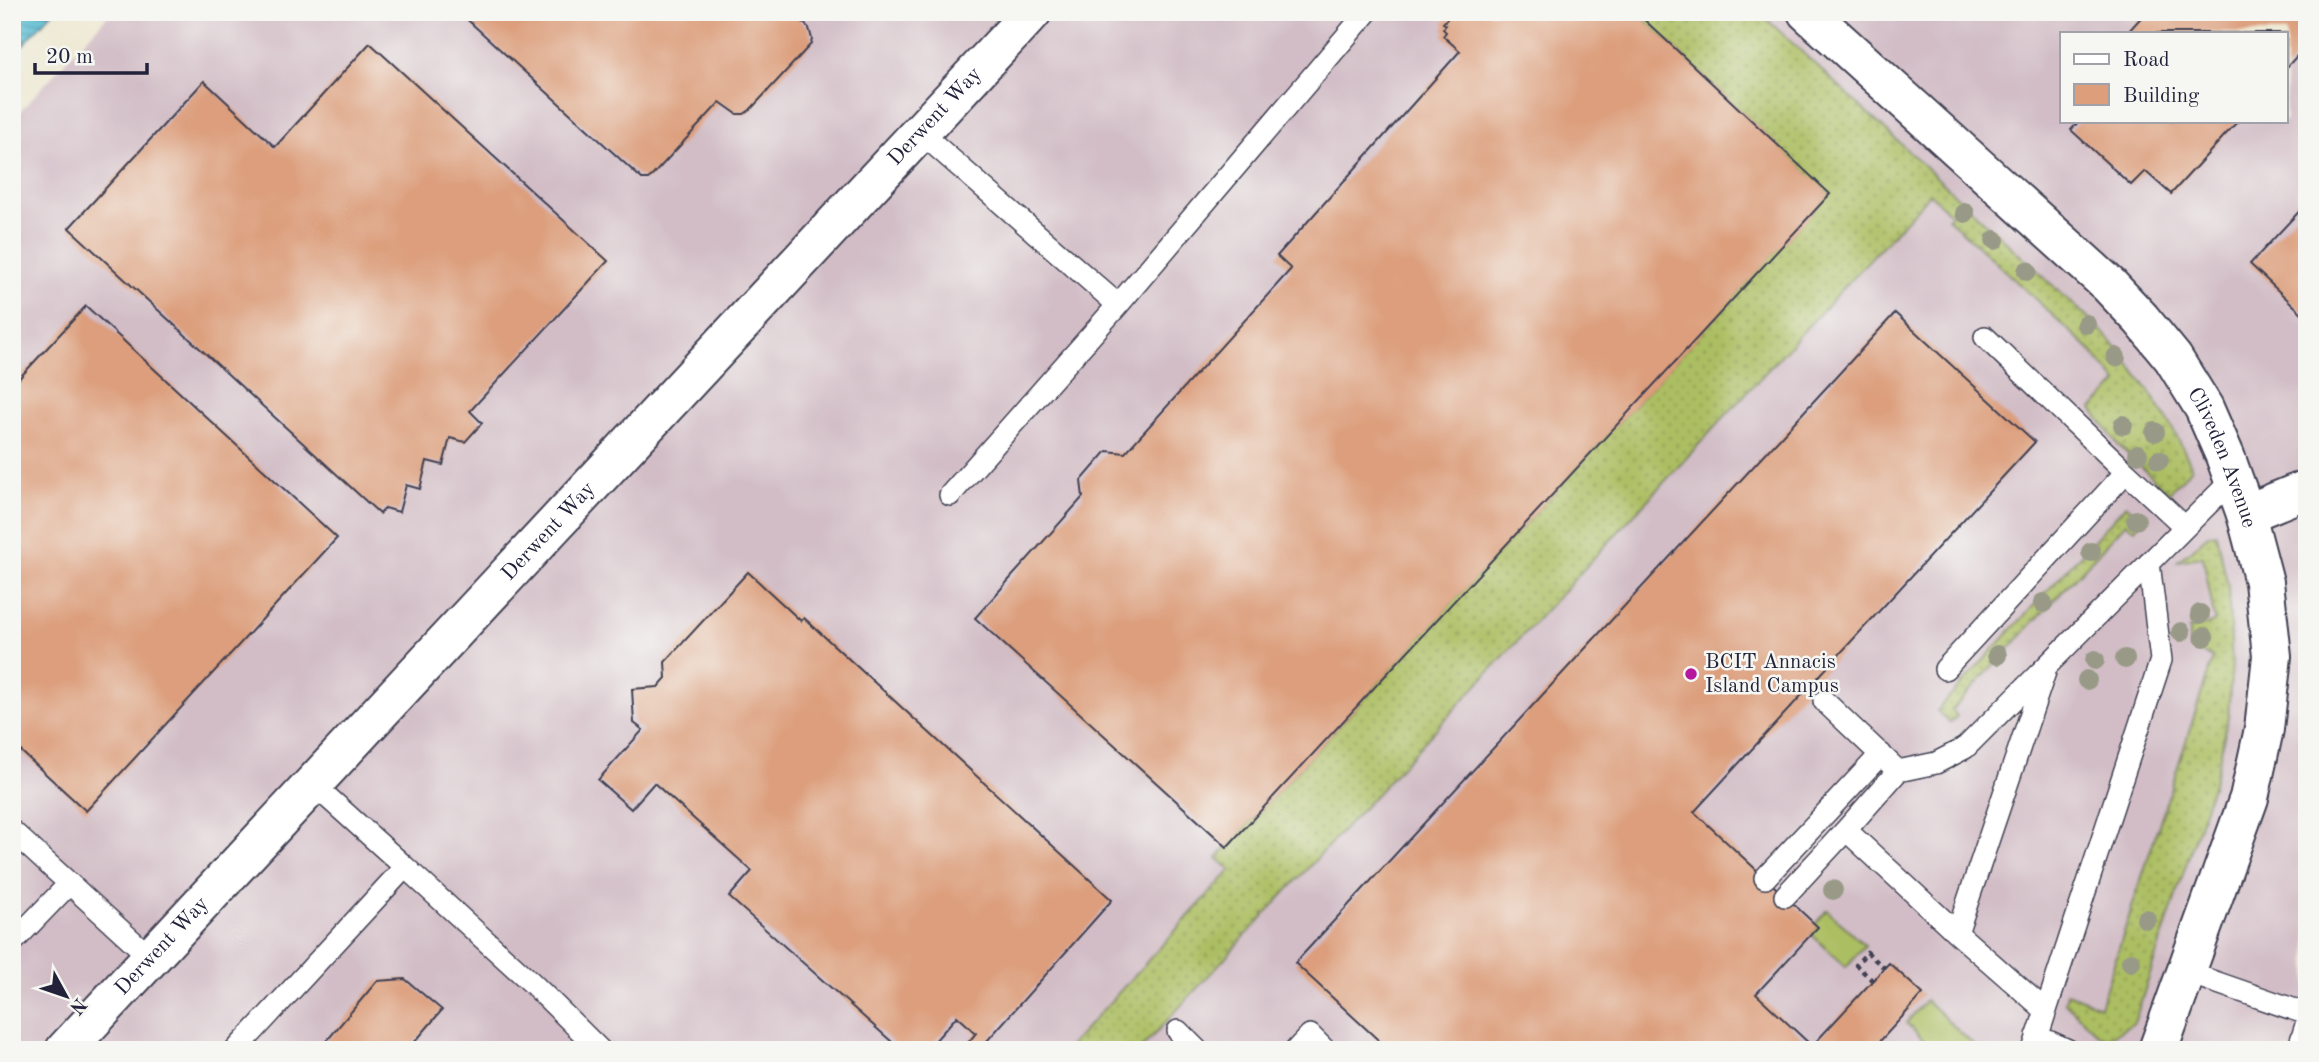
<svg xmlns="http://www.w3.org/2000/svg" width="2319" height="1062" font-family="'Old Standard TT',serif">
<defs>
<pattern id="grass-dots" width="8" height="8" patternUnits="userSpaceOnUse" patternTransform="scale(1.75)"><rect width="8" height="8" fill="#acbe62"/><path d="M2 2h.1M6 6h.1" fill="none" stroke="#8c9a52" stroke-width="1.8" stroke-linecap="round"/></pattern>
<pattern id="water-rules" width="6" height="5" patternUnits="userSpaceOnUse" patternTransform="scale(1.75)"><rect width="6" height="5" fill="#52bad0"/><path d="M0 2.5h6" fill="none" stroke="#4497aa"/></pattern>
</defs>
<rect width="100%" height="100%" fill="#f6f6f2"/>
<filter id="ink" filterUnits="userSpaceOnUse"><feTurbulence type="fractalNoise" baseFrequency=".0143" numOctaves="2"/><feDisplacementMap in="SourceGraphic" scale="14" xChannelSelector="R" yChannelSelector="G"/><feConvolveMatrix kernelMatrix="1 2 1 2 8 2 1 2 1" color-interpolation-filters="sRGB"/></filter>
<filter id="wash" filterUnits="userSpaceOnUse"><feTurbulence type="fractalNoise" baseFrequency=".00686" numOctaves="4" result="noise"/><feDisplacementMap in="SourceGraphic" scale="28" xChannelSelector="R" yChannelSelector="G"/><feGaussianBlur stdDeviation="1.57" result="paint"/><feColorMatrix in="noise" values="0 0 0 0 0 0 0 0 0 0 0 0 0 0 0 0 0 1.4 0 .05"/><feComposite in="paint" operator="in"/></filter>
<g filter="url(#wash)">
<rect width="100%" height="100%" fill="#eee9d3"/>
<path fill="#d2bdc6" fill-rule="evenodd" d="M111 12H2307V1050H12V120ZM2062 33H2286V121H2062Z"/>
<path fill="url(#grass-dots)" stroke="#67704e" stroke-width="2" d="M1636 12H1759L2106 335C2140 377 2171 418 2192 468L2169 493 2117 444 2092 409 2118 383 2090 350 1948 218 1951 214 1930 194 1140 1050H1066L1231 870 1217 858 1829 194Z
M2126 505 2142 520 2135 529 2126 523 1952 710 1957 716 1950 723 1937 711Z
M2216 533 2228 586 2232 663 2228 717 2217 771 2134 1023 2109 1037 2100 1036 2065 1003 2067 993 2100 1006 2213 658 2189 647V629L2215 622 2203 557 2178 561 2208 535Z"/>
<path fill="#acbe62" stroke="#67704e" stroke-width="2" d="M1827 910 1865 945 1846 967 1811 934 1818 927 1815 924Z
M1926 1000 1979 1050H1934L1906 1023Z"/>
<path fill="url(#water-rules)" stroke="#3a6e86" stroke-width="2" d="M12 12H53L12 57Z"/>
<g id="blocks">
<path fill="#dc9e7b" d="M459 12H805L799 19 809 28 812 39 811 44 750 110 744 114H737L720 102 652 176 648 179H642Z
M1453 12H1636L1830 194 1227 847 975 618 1083 497 1081 481 1107 451 1125 453 1291 269 1277 256 1460 51 1443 36 1446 32 1443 29 1446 25 1443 23Z
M2146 12H2307V45L2286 68V33H2127Z
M370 43 608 261 470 411 482 423 465 442 450 438 443 465 427 461 420 489 406 485 399 512 385 508 380 514 69 228 204 81 275 147Z
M2079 121H2238L2171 194 2145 171 2131 185 2071 130Z
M2307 203V318L2250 264Z
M86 306 337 538 86 811 12 743V386Z
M1895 313 2035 442 1694 812 1818 927 1756 994 1812 1046 1889 963 1923 994 1872 1050H1389L1295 963Z
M748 572 801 621 804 618 1112 900 979 1050H962L976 1033 957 1016 927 1050H901L729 897 752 871 654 783 631 809 598 780 643 730 634 723 632 689 658 687 666 678 665 662Z
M405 979 442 1010 408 1050H319L377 981Z"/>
</g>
</g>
<g filter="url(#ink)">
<use href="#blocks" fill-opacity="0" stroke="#414052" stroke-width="2"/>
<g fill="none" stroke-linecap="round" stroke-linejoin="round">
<g stroke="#414052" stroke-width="24">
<path id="lane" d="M920 132 1118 305
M2126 472 2185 527
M950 495 1118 305 1367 12
M1945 669 2126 472 1985 337
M1824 701 1898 771 1936 763 1965 748 2233 479
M1898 771 1846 830 1957 933 2045 1010
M12 831 151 958
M405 867 532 983 600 1050
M1765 878 1881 754
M1785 896 1846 830
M1957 933 2045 672
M12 943 69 884
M2186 972 2307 1014
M1178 1031 1197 1050
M2037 1036 2068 1050
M236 1050 405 867 313 784
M1296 1050 1310 1035 1325 1050
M2033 1050 2161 660 2149 563
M2298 1050 2307 1022"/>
</g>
<g stroke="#414052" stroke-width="42">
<path id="street" d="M2246 514 2307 489"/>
</g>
<g stroke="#414052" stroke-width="42">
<g id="secondary">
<path id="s1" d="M1807 12 2109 285 2141 319 2173 358 2204 408 2225 456 2246 514 2264 582 2272 656 2264 729 2249 798 2158 1050"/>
<path id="s2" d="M65 1050 1032 12"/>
</g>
</g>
<path stroke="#414052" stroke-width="4.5" stroke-dasharray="5 5" stroke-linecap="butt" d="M1873 981 1856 965 1867 952 1883 967 1887 961"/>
<use href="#lane" stroke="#fff" stroke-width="21"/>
<use href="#street" stroke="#fff" stroke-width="38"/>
<use href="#secondary" stroke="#fff" stroke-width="38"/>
</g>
<g fill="#989a87">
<circle cx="1965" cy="213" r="10"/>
<circle cx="1995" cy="240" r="10"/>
<circle cx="2027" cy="271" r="10"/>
<circle cx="2086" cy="324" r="10"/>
<circle cx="2116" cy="357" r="10"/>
<circle cx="2123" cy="425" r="10"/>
<circle cx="2155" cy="432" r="10"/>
<circle cx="2138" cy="454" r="10"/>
<circle cx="2159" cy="460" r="10"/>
<circle cx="2136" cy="520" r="10"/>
<circle cx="2091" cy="552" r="10"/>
<circle cx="2043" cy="603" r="10"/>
<circle cx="2200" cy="614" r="10"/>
<circle cx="2181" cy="632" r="10"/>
<circle cx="2204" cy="637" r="10"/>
<circle cx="1997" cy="655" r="10"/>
<circle cx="2125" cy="659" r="10"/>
<circle cx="2095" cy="660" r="10"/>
<circle cx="2087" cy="680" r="10"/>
<circle cx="1833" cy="890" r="10"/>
<circle cx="2146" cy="919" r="10"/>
<circle cx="2131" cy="962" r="10"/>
</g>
</g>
<circle fill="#b5179e" stroke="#f6f6f2" stroke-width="2.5" cx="1691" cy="674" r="7"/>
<g text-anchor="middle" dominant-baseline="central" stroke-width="5" stroke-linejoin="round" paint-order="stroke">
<g font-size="21" fill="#22223b" stroke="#f6f6f2">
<text stroke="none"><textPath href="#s2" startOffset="1276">Derwent Way</textPath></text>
<text stroke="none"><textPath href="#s1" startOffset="616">Cliveden Avenue</textPath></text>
<text stroke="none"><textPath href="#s2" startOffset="709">Derwent Way</textPath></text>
<text stroke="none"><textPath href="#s2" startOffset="142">Derwent Way</textPath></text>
</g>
<g font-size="21" fill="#22223b" stroke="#f6f6f2" text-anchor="start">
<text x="1705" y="662">BCIT Annacis<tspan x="1705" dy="24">Island Campus</tspan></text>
</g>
</g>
<rect width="2319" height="1062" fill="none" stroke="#f6f6f2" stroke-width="42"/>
<rect x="2060" y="32" width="228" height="91" fill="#f6f6f2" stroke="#a1a1a9" stroke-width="2"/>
<rect x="2074" y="54" width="35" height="10" fill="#ffffff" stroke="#a1a1a9" stroke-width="2"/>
<text x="2123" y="66" font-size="21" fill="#22223b">Road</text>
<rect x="2074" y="84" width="35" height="21" fill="#dc9e7b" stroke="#a1a1a9" stroke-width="2"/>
<text x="2123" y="102" font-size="21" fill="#22223b">Building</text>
<g transform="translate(66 996) rotate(130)" stroke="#f6f6f2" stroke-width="5" paint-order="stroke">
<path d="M0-5L12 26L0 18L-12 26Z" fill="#22223b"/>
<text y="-10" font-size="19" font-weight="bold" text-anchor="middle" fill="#22223b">N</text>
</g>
<path d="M35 63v10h112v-10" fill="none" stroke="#22223b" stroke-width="3.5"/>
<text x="46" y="63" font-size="21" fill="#22223b" stroke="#f6f6f2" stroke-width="5" paint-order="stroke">20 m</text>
</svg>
